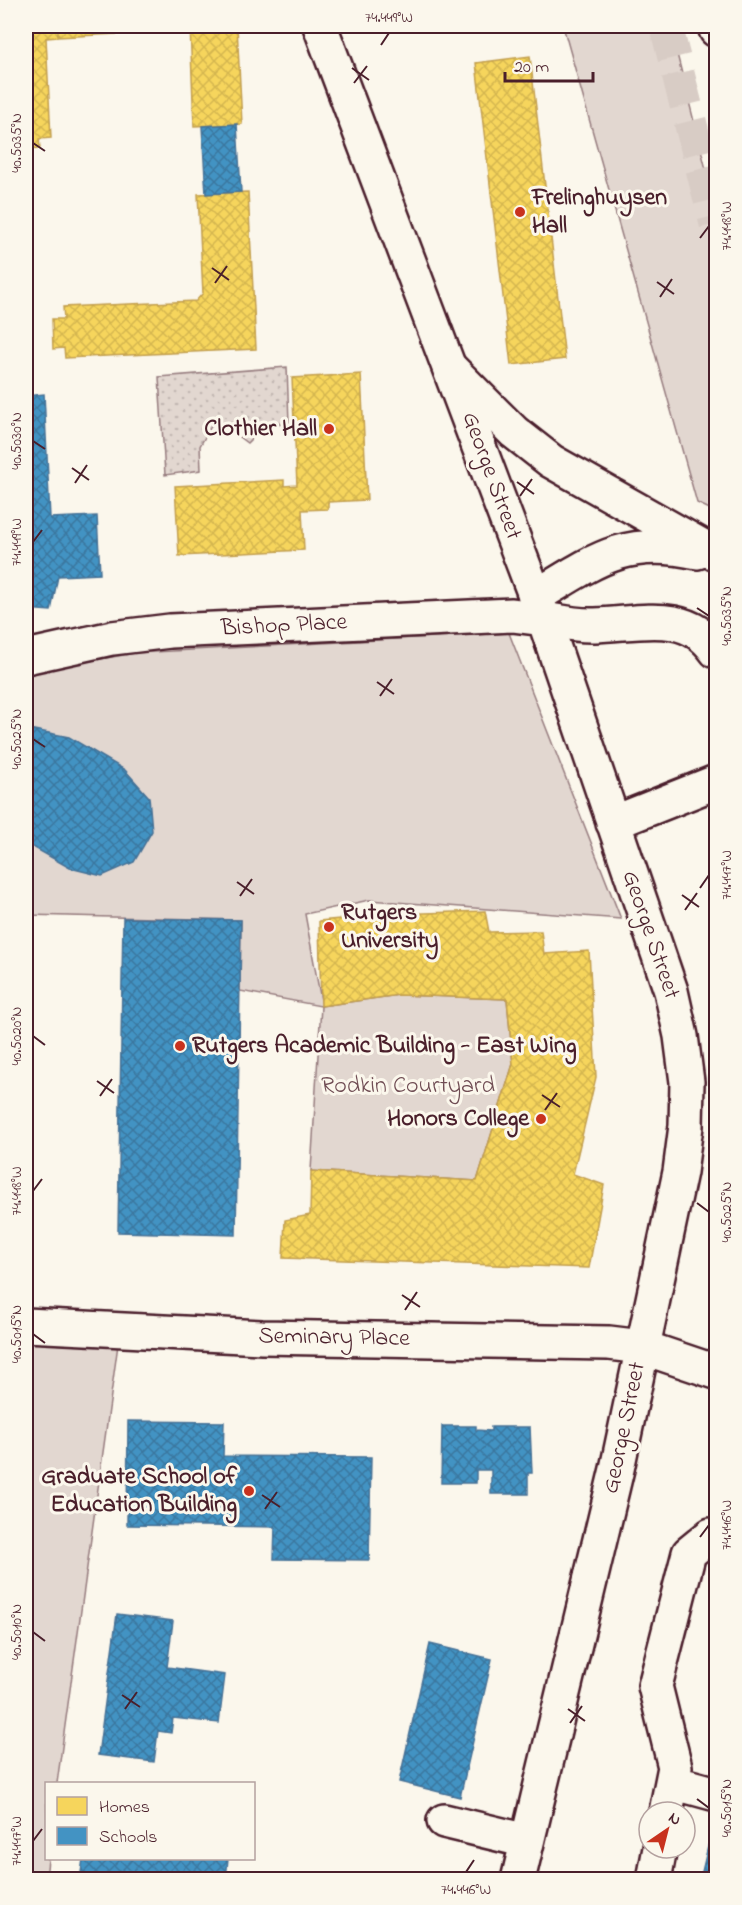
<svg xmlns="http://www.w3.org/2000/svg" width="742" height="1905" font-family="'Indie Flower',sans-serif">
<defs>
<pattern id="grass-dots" width="8" height="8" patternUnits="userSpaceOnUse" patternTransform="scale(1.5)"><rect width="8" height="8" fill="#e2d7d0"/><path d="M2 2h.1M6 6h.1" fill="none" stroke="#c3b8b3" stroke-width="1.8" stroke-linecap="round"/></pattern>
<pattern id="homes-cross-hatch" width="8" height="8" patternUnits="userSpaceOnUse" patternTransform="scale(1.5)"><rect width="8" height="8" fill="#f6d55c"/><path d="M0 0l8 8M0 8l8-8" fill="none" stroke="#d4b650"/></pattern>
<pattern id="schools-cross-hatch" width="8" height="8" patternUnits="userSpaceOnUse" patternTransform="scale(1.5)"><rect width="8" height="8" fill="#4393c3"/><path d="M0 0l8 8M0 8l8-8" fill="none" stroke="#3a779f"/></pattern>
</defs>
<rect width="100%" height="100%" fill="#fbf7ec"/>
<filter id="ink" filterUnits="userSpaceOnUse"><feTurbulence type="fractalNoise" baseFrequency=".0167" numOctaves="2"/><feDisplacementMap in="SourceGraphic" scale="12" xChannelSelector="R" yChannelSelector="G"/><feConvolveMatrix kernelMatrix="1 2 1 2 8 2 1 2 1" color-interpolation-filters="sRGB"/></filter>
<g filter="url(#ink)">
<path fill="url(#grass-dots)" stroke="#967b7e" stroke-width="1.5" d="M287 367 289 423 263 427 247 443 215 419 200 446 201 470 165 475 159 377Z"/>
<path fill="#e2d7d0" stroke="#967b7e" stroke-width="1.5" d="M563 26H670L716 209V512L697 503Z
M509 633 621 919 369 900 305 914 322 1006 399 995 507 999 513 1064 477 1181 311 1171 321 1006 240 991 241 920 26 915V672L135 653Z
M26 1326 120 1330 57 1783 46 1784 48 1859 46 1879 26 1880Z"/>
<path fill="url(#homes-cross-hatch)" stroke="#c29e4d" stroke-width="1.5" d="M26 26H58V37L46 38 51 138 39 139 40 148 26 149Z
M58 26H178V31L58 37Z
M190 26H237L242 124 194 126Z
M530 56 565 359 511 365 476 63Z
M248 192 256 349 65 358 64 348 53 349 52 319H64L63 307 196 301 203 293 198 194Z
M361 374 367 500 328 502V509L302 510 304 550 179 556 175 486 284 480V486L297 485 292 378Z
M485 911 489 932 541 931 544 954 589 951 596 1077 573 1174 604 1185 589 1268 283 1258 285 1220 310 1215 311 1171 477 1181 513 1064 507 999 399 995 321 1006 319 921 394 914Z"/>
<path fill="url(#schools-cross-hatch)" stroke="#457095" stroke-width="1.5" d="M237 124 241 192 206 194 202 126Z
M44 394 50 518 97 516 100 574 58 576 51 611 26 609V396Z
M34 730 69 737 125 770 149 797 152 831 134 862 102 876 70 868 26 843V734Z
M123 918 241 920 236 1235 118 1232Z
M128 1421 224 1422 223 1456 371 1457 369 1560 274 1559 275 1527 127 1525Z
M442 1426H476V1430L491 1431V1427H530L532 1473H528V1494H491V1470H476V1483H441Z
M117 1614 173 1621 167 1667 225 1675 219 1723 173 1718 171 1733 158 1731 154 1762 98 1755Z
M430 1644 492 1659 460 1797 399 1782Z
M711 1834 716 1835V1880H700Z
M92 1858H228L226 1880H80L83 1859Z"/>
<g fill="none" stroke-linecap="round" stroke-linejoin="round">
<path stroke="#d8ccc5" stroke-width="33" stroke-dasharray="33 16" stroke-linecap="butt" d="M666 26 716 224"/>
<g stroke="#4a1f2b" stroke-width="38">
<path id="minor" d="M320 26 544 619 671 991 681 1036 687 1082 686 1126 680 1172 617 1469 518 1880
M26 657 112 638 170 631 512 615 544 619
M613 823 716 782
M26 1325 262 1337 609 1343 642 1347 716 1372
M672 1782 716 1794
M666 1812 675 1767 655 1686 689 1553 711 1535H716
M444 1821 527 1841
M654 1880 660 1848"/>
</g>
<g stroke="#4a1f2b" stroke-width="38">
<path id="highway" d="M715 26 716 30
M451 369 514 432 551 461 716 554
M535 597C594 561 625 536 697 552
M544 619C561 622 578 626 595 625 639 624 687 608 716 651"/>
</g>
<use href="#minor" stroke="#fbf7ec" stroke-width="33"/>
<use href="#highway" stroke="#fbf7ec" stroke-width="33"/>
</g>
</g>
<path fill="none" stroke="#4a1f2b" stroke-width="2" d="M381 45 389 33M352 68 369 80M354 83 367 66M33 143 45 151M700 238 709 226M212 268 229 280M657 282 674 294M215 283 227 266M660 297 672 279M33 441 45 449M72 468 89 480M517 482 534 494M75 483 87 465M520 496 532 479M33 542 42 530M697 608 709 616M377 682 394 694M380 696 392 679M33 739 45 747M237 882 254 894M700 888 709 875M682 895 699 907M240 896 252 879M685 910 697 893M33 1036 45 1045M97 1081 114 1093M542 1095 560 1107M100 1096 112 1079M545 1110 557 1093M33 1191 42 1179M697 1203 709 1212M402 1295 420 1307M405 1310 417 1292M33 1334 45 1343M262 1495 280 1507M265 1509 277 1492M700 1537 709 1525M33 1632 45 1641M122 1695 140 1707M125 1709 137 1692M568 1709 585 1721M570 1723 582 1706M697 1799 709 1808M33 1841 42 1829M466 1872 474 1860"/>
<g fill="#c8321e" stroke="#fbf7ec" stroke-width="2">
<circle cx="520" cy="212" r="6"/>
<circle cx="329" cy="429" r="6"/>
<circle cx="329" cy="927" r="6"/>
<circle cx="180" cy="1046" r="6"/>
<circle cx="541" cy="1119" r="6"/>
<circle cx="249" cy="1491" r="6"/>
</g>
<g text-anchor="middle" dominant-baseline="central" stroke-width="6" stroke-linejoin="round" paint-order="stroke">
<g font-size="24" font-weight="bold" fill="#4a1f2b" stroke="#fbf7ec" text-anchor="start">
<text x="532" y="198">Frelinghuysen<tspan x="532" dy="28">Hall</tspan></text>
<text x="317" y="429" text-anchor="end">Clothier Hall</text>
<text x="341" y="913">Rutgers<tspan x="341" dy="28">University</tspan></text>
<text x="192" y="1046">Rutgers Academic Building - East Wing</text>
<text x="529" y="1119" text-anchor="end">Honors College</text>
<text x="237" y="1477" text-anchor="end">Graduate School of<tspan x="237" dy="28">Education Building</tspan></text>
</g>
<g font-size="24" fill="#4a1f2b" stroke="#fbf7ec">
<text transform="translate(491 476) rotate(70)">George Street</text>
<text transform="translate(284 626) rotate(-3)">Bishop Place</text>
<text transform="translate(650 935) rotate(71)">George Street</text>
<text transform="translate(334 1338) rotate(1)">Seminary Place</text>
<text transform="translate(625 1428) rotate(-78)">George Street</text>
</g>
<g font-size="24" fill="#704d54" stroke="#fbf7ec">
<text x="408" y="1086">Rodkin Courtyard</text>
</g>
</g>
<rect width="742" height="1905" fill="none" stroke="#fbf7ec" stroke-width="66"/>
<rect x="45" y="1782" width="210" height="78" fill="#fbf7ec" stroke="#b4a19f" stroke-width="1.5"/>
<rect x="57" y="1797" width="30" height="18" fill="#f6d55c" stroke="#b4a19f" stroke-width="1.5"/>
<text x="99" y="1812" font-size="18" fill="#4a1f2b">Homes</text>
<rect x="57" y="1827" width="30" height="18" fill="#4393c3" stroke="#b4a19f" stroke-width="1.5"/>
<text x="99" y="1842" font-size="18" fill="#4a1f2b">Schools</text>
<g transform="translate(667 1830) rotate(35)"><circle r="28" fill="#fbf7ec" stroke="#b4a19f" stroke-width="1.5"/>
<path d="M0-4.5L10 22L0 15L-10 22Z" fill="#c8321e"/>
<text y="-9" font-size="16" font-weight="bold" text-anchor="middle" fill="#4a1f2b">N</text>
</g>
<path d="M505 72v9h88v-9" fill="none" stroke="#4a1f2b" stroke-width="3"/>
<text x="514" y="72" font-size="18" fill="#4a1f2b" stroke="#fbf7ec" stroke-width="4.5" paint-order="stroke">20 m</text>
<rect x="33" y="33" width="676" height="1839" fill="none" stroke="#4a1f2b" stroke-width="2"/>
<g font-size="15" text-anchor="middle" fill="#4a1f2b">
<text x="389" y="22">74.449°W</text>
<text transform="translate(16 143) rotate(-90)" y="5">40.5035°N</text>
<text transform="translate(726 226) rotate(-90)" y="5">74.448°W</text>
<text transform="translate(16 441) rotate(-90)" y="5">40.5030°N</text>
<text transform="translate(16 542) rotate(-90)" y="5">74.449°W</text>
<text transform="translate(726 616) rotate(-90)" y="5">40.5035°N</text>
<text transform="translate(16 739) rotate(-90)" y="5">40.5025°N</text>
<text transform="translate(726 875) rotate(-90)" y="5">74.447°W</text>
<text transform="translate(16 1036) rotate(-90)" y="5">40.5020°N</text>
<text transform="translate(16 1191) rotate(-90)" y="5">74.448°W</text>
<text transform="translate(726 1212) rotate(-90)" y="5">40.5025°N</text>
<text transform="translate(16 1334) rotate(-90)" y="5">40.5015°N</text>
<text transform="translate(726 1525) rotate(-90)" y="5">74.446°W</text>
<text transform="translate(16 1632) rotate(-90)" y="5">40.5010°N</text>
<text transform="translate(726 1808) rotate(-90)" y="5">40.5015°N</text>
<text transform="translate(16 1841) rotate(-90)" y="5">74.447°W</text>
<text x="466" y="1894">74.446°W</text>
</g>
</svg>
